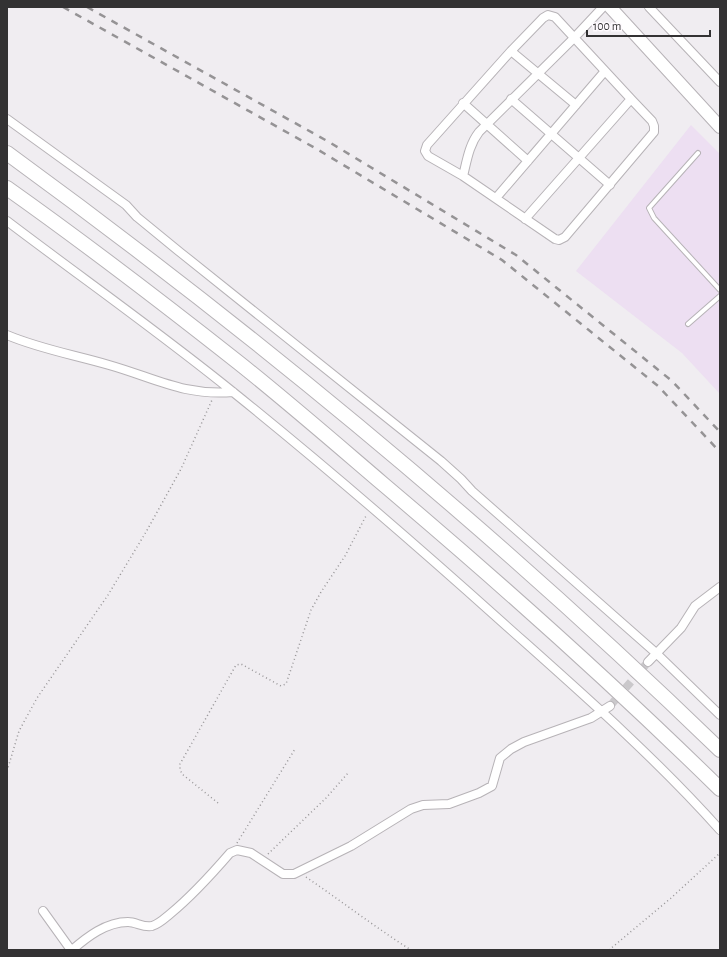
<svg xmlns="http://www.w3.org/2000/svg" width="727" height="957" font-family="'Alegreya Sans',sans-serif">
<rect width="100%" height="100%" fill="#f0edf1"/>
<path fill="#eddff2" d="M691 125 720 154V394L682 353 576 271Z"/>
<g fill="none" stroke-linecap="round" stroke-linejoin="round">
<path stroke="#cac8cb" stroke-width="8" stroke-dasharray="8 4" stroke-linecap="butt" d="M610 706 648 662"/>
<g stroke="#b7b3b7" stroke-width="6">
<path id="service" d="M698 153 649 208 654 218 720 290
M688 324 720 296"/>
</g>
<g stroke="#b7b3b7" stroke-width="10">
<path id="minor" d="M603 7 574 38 479 132C469 145 467 160 463 176L555 239 559 240 565 237 654 132V126L652 121 631 99
M649 7 720 82
M511 51 576 105
M511 99 610 185
M463 103 528 161
M7 119 126 205 137 217 181 253 441 461 461 479 472 491 656 653 720 715
M463 176 428 156 425 151 427 145 511 51 543 18 548 15 555 17 631 99 525 219
M496 198 605 71
M7 221C82 278 159 332 233 392 325 466 414 543 502 622 577 689 653 755 720 830
M7 335C40 349 75 355 109 365 155 378 183 396 233 392
M648 662 681 628 695 606 720 587
M43 911 71 950
M72 950C87 937 106 922 128 922 136 922 144 928 152 926 159 924 164 919 170 914 192 896 211 875 230 853L237 850 251 853 283 874H294L351 846 411 809 423 805 449 804 479 793 492 786 500 758 511 749 524 742 591 718 610 706"/>
</g>
<g stroke="#b7b3b7" stroke-width="14">
<path id="primary" d="M610 7 720 127"/>
</g>
<g stroke="#b7b3b7" stroke-width="16">
<path id="motorway" d="M7 153C258 336 497 534 720 750
M7 188C86 244 163 303 239 363 288 402 335 443 383 484 499 582 612 683 720 789"/>
</g>
<path stroke="#989698" stroke-width="1.5" stroke-dasharray="1 3" stroke-linecap="butt" d="M7 771 19 731 37 698 108 595 146 532 181 469 212 400
M218 803 182 774 180 769V764L236 665 241 664 281 686 286 684 311 610 321 592 345 556 367 514
M237 843 295 749
M268 854 326 798 348 773
M306 877C341 901 375 927 411 950
M609 950 671 898 720 853"/>
<use href="#service" stroke="#fff" stroke-width="4"/>
<use href="#minor" stroke="#fff" stroke-width="8"/>
<use href="#primary" stroke="#fff" stroke-width="12"/>
<use href="#motorway" stroke="#fff" stroke-width="14"/>
<path stroke="#959395" stroke-width="2.5" stroke-dasharray="7 7" stroke-linecap="butt" d="M63 7 315 148 502 260 658 386 720 452
M87 7 329 142 516 255 672 381 720 432"/>
</g>
<rect width="727" height="957" fill="none" stroke="#333233" stroke-width="16"/>
<path d="M587 30v6h123v-6" fill="none" stroke="#333233" stroke-width="2"/>
<text x="593" y="30" font-size="12" fill="#333233" stroke="#fefafe" stroke-width="3" paint-order="stroke">100 m</text>
</svg>
